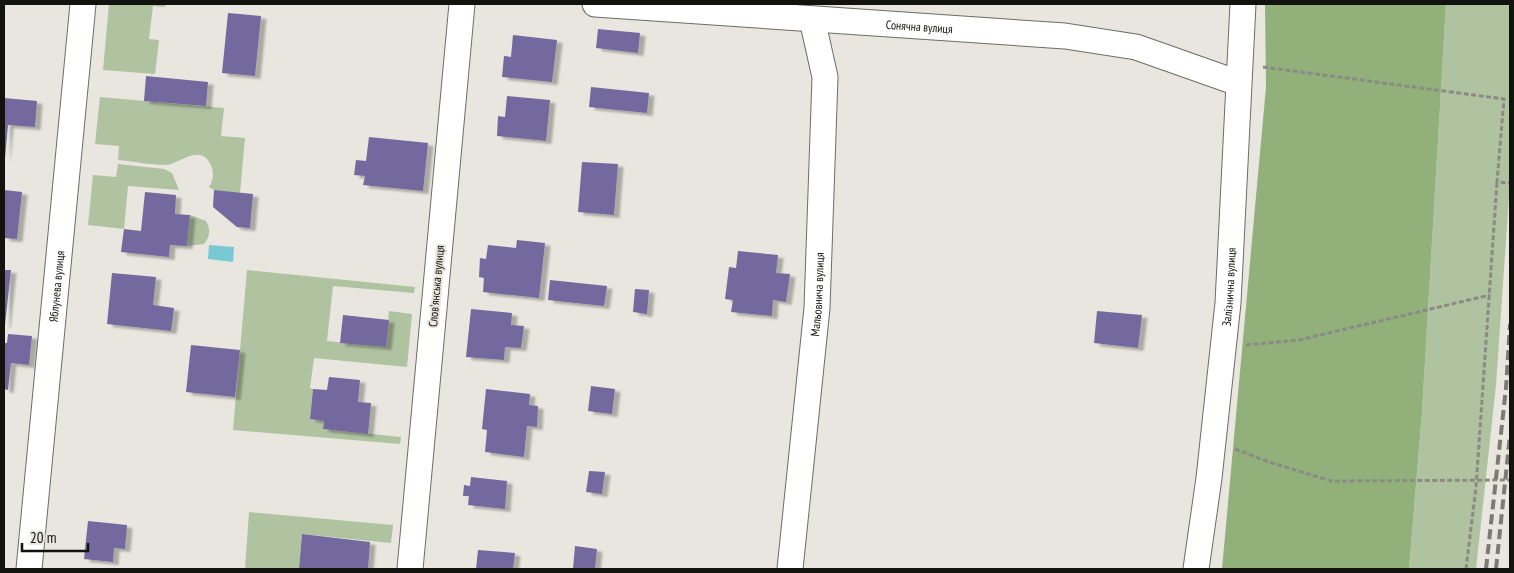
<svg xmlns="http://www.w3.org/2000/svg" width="1514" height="573" font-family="'PT Sans Narrow',sans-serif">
<defs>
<filter id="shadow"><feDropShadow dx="5.5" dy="3" stdDeviation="1" flood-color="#0004"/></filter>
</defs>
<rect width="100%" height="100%" fill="#e8e6de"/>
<path fill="#afc3a0" d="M109 4H165V7L153 6 149 39 159 40 155 74 103 70Z
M1446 4H1510V183L1496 385 1476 569H1409L1422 412Z
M100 97 224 108 221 136 245 138 240 193 214 190 209 187C213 181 214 175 212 168 202 140 179 165 165 165 149 165 133 161 118 160L119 146 95 144Z
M118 164 164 169 172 173 179 190 128 186 124 229 88 225 93 175 116 177Z
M190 215 206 221C211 230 210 236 204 244L187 246Z
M247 270 415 287 414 293 333 286 327 341 386 347 389 311 412 314 407 367 314 358 310 388 313 389 310 419 324 421 323 429 401 437 400 444 233 430Z
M249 512 393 525 391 543 302 534 299 569H245Z"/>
<path fill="#92b07a" d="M1265 4H1446L1422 412 1409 569H1222L1266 87Z"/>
<path fill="#77c9d4" d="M209 245 234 247 233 262 208 259Z"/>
<path fill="#73699e" filter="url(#shadow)" d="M228 13 261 16 255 76 222 73Z
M598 29 640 33 638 53 596 48Z
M513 35 557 40 552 82 502 77 504 56 511 57Z
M146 76 208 82 206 106 144 101Z
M591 87 649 93 647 113 589 107Z
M507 96 550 100 546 141 497 136 498 116 505 117Z
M4 98 37 101 35 127 8 125 5 159Z
M369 137 428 143 423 191 363 185 365 176 354 175 356 160 366 161Z
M582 162 618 164 614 215 578 212Z
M4 190 22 192 17 239 4 238Z
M214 190 253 194 250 228 237 227 213 207Z
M145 192 176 195 175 214 190 215 187 246 170 245 169 257 121 252 124 229 141 231Z
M517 240 545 243 539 298 483 292 484 278 479 277 480 258 486 259 488 245 516 248Z
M738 251 778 255 776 273 790 274 786 302 773 300 772 316 731 312 733 300 725 299 729 267 736 268Z
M4 270H11L5 325H4Z
M112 273 156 277 153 305 174 308 171 331 107 324Z
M550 280 607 286 604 306 548 300Z
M635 289 649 290 647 314 633 312Z
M471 309 512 313 511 325 524 326 521 348 505 347 504 360 466 357Z
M1097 311 1142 315 1138 348 1094 343Z
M343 315 389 320 386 347 340 343Z
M8 334 32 336 29 365 11 363 8 390 4 389V343H7Z
M191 345 240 350 235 397 186 392Z
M329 377 360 380 358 402 371 403 368 434 323 429 324 421 310 419 313 389 327 390Z
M591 386 615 389 612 414 588 411Z
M486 389 530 394 529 405 538 406 537 427 527 426 524 457 485 452 487 430 482 429Z
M589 471 605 472 602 494 586 492Z
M471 477 507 481 505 509 468 505 469 496H463L464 485 470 486Z
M88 521 127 525 125 549 114 548 113 562 84 559Z
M302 534 370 542 368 569H299Z
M575 546 597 549 595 569H573Z
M478 550 515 553 513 569H476Z"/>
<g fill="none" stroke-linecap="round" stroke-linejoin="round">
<g stroke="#6d6c65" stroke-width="27">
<g id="minor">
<path id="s1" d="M595 4 1065 36 1136 47 1238 83"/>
<path id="s2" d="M29 569 83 4"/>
<path d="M410 569 462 4"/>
<path id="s3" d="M790 569 817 308 825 77 812 19"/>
<path id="s4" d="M1196 569 1209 478 1228 303 1243 4"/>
</g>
</g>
<path stroke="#8b8a84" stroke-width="3" stroke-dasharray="5 2.5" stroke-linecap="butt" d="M1263 67 1504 99 1497 182 1510 183
M1246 345 1299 340 1490 295
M1235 449 1269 462 1331 481 1510 480
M1466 569 1476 487 1497 182"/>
<use href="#minor" stroke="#fff" stroke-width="25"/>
<path stroke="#7b7a74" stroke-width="4" stroke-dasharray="10 5" stroke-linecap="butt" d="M1486 569 1506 388 1510 324
M1496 569 1510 435"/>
</g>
<g text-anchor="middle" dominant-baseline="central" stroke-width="4" stroke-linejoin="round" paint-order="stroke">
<g font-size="12" fill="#12120f" stroke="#e8e6de">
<text stroke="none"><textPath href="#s1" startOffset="325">Сонячна вулиця</textPath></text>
<text stroke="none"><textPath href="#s2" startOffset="284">Яблунева вулиця</textPath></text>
<text transform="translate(436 286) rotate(-85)">Словʼянська вулиця</text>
<text stroke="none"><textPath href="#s4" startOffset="284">Залізнична вулиця</textPath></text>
<text stroke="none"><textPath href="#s3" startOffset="276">Мальовнича вулиця</textPath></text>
</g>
</g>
<rect width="1514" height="573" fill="none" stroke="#12120f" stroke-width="10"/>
<path d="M22 543v8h66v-8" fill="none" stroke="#12120f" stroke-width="2.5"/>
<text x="30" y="543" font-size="15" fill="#12120f" stroke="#e8e6de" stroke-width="4" paint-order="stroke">20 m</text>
</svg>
